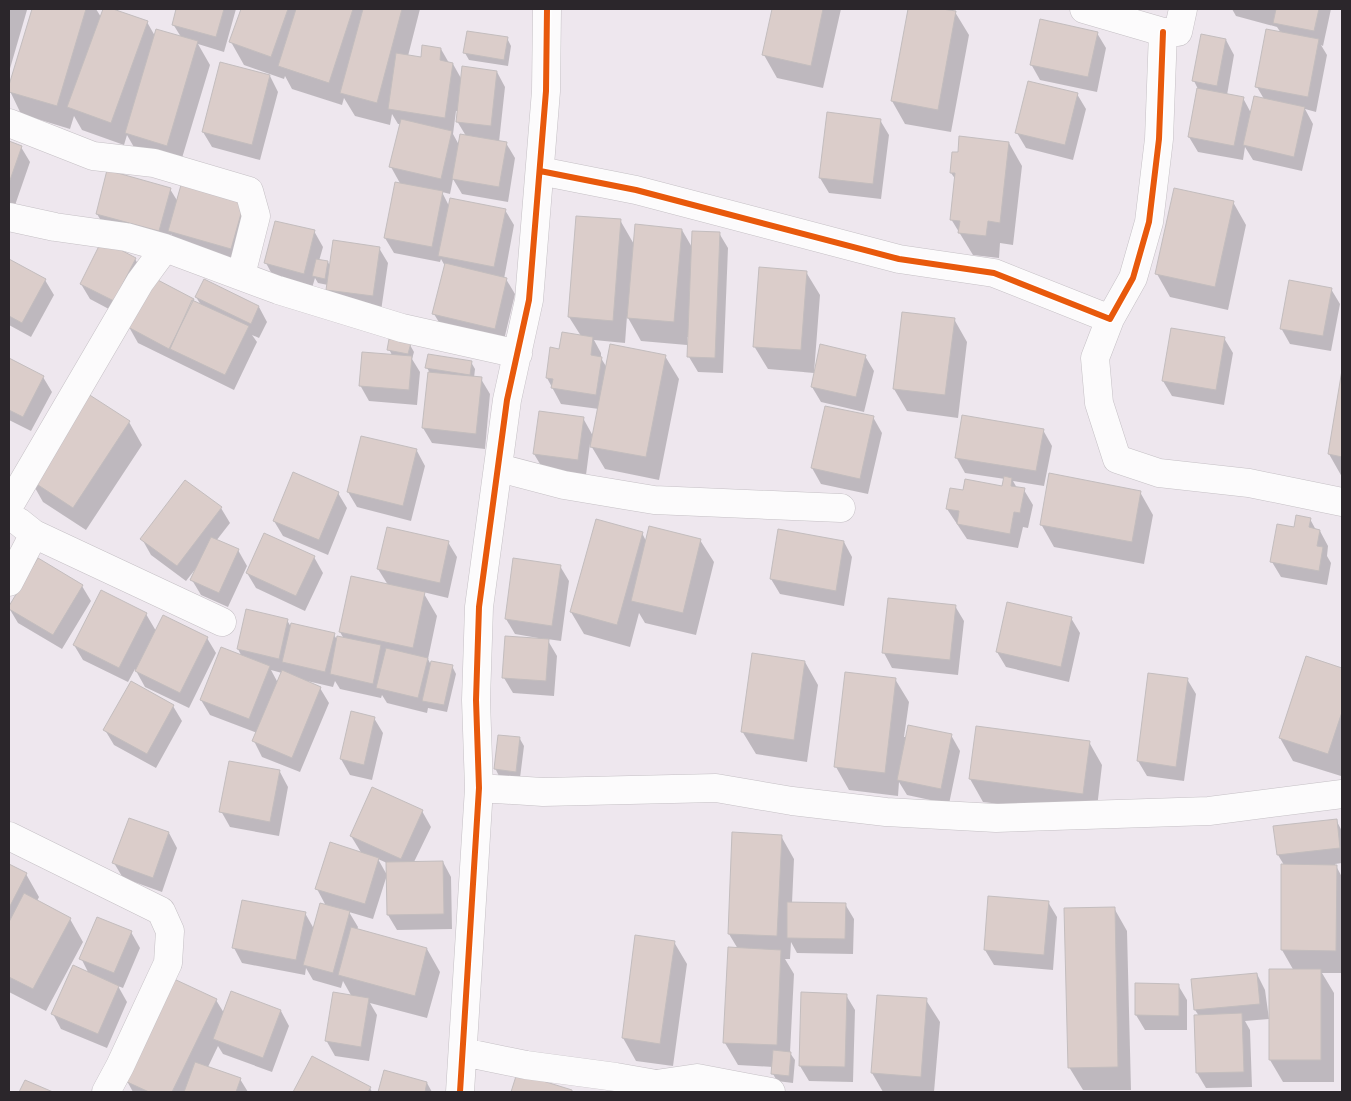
<svg xmlns="http://www.w3.org/2000/svg" width="1351" height="1101" font-family="'Asap Condensed',sans-serif">
<rect width="100%" height="100%" fill="#eee7ee"/>
<path fill="#0003" fill-rule="evenodd" d="M9 9 27 10 9 72Z
M33 9H96L101 17 105 9H109L147 22 155 36 181 37 173 24 178 9H236L224 52 198 44 210 65 179 168 139 156 127 135 124 145 82 130 74 116 70 129 21 114 9 89Z
M243 9H420L408 56 422 58 441 49 449 63 453 64 462 80 497 72 505 87 499 142 506 143 515 158 508 202 462 194 453 179 450 194 442 192 449 206 505 210 514 225 504 279H506L515 294 503 344 443 329 434 314 445 266 441 259 440 262 394 253 385 238 401 185 391 167 401 124H398L392 114 390 125 355 116 344 98 342 105 292 89 285 76 284 79 244 65 231 42ZM456 111H459L457 121 466 136 459 145 453 134Z
M774 9H841L823 88 777 78 764 55Z
M909 9H935L955 12 969 35 951 132 905 124 892 101Z
M1232 9H1331L1323 46 1321 45 1327 55 1316 112 1305 109 1313 124 1302 171 1253 160 1245 147 1243 160 1198 152 1189 137 1198 89 1194 81 1226 40 1234 55 1227 95 1243 98 1251 113 1264 99 1257 87 1281 33 1277 27 1236 16Z
M1097 33 1106 48 1097 92 1040 80 1031 64Z
M507 38 511 46 508 66 469 60 465 53Z
M270 76 278 92 260 160 212 147 203 132Z
M1077 94 1086 109 1073 160 1026 148 1017 133Z
M880 120 889 135 881 199 829 193 820 178Z
M9 143 21 147 30 162 13 211 9 210Z
M1009 143 1022 166 1013 245 1000 243 999 258 973 255 951 219 956 180 951 173Z
M170 189 178 202 243 204 239 264 178 246 171 234 168 245 106 229 97 214Z
M1233 202 1246 225 1228 310 1170 297 1157 274Z
M620 220 635 246 682 230 693 249 719 233 728 248 723 373 698 372 689 357V337H687V345L641 341 627 316 625 343 594 340 601 353V358L607 368 665 356 679 379 659 480 605 469 590 444 586 475 543 469 534 454 583 418 593 436 599 409 561 404 547 378 561 351 581 336 569 317Z
M314 231 323 247 319 261 328 262 331 268 379 248 388 263 381 311 336 305 328 289V285L318 283 315 278 312 288 274 278 266 263Z
M135 259 144 274 122 316 90 299 81 284Z
M9 260 45 280 54 295 31 337 9 325Z
M806 272 820 295 814 373 865 356 874 371 864 412 821 402 812 387 815 373 768 369 754 346Z
M154 279 201 305 196 297 259 307 267 322 259 338 252 335 257 342 234 390 138 343 129 327Z
M1331 289 1340 304 1331 351 1290 344 1281 328Z
M954 319 967 342 958 418 907 411 894 389Z
M1224 338 1233 353 1224 405 1172 396 1163 381Z
M410 345 414 352 412 359 420 372 417 405 369 401 360 385 392 355 389 349Z
M9 359 43 377 52 392 31 431 9 420Z
M471 362 475 369 474 378 481 379 490 394 485 449 432 443 423 428 430 373 427 368Z
M1342 377V477L1329 454Z
M873 417 882 433 868 494 821 484 812 468Z
M129 422 142 445 86 530 43 502 30 479Z
M1043 430 1052 446 1044 486 1013 481 1017 488 1024 490 1033 505 1028 528 1023 527 1018 548 967 539 947 509 951 489 964 492 1003 487 1005 479 965 473 956 457Z
M417 451 425 466 411 521 357 507 348 492Z
M1140 492 1153 515 1144 564 1054 547 1041 524Z
M338 493 347 508 328 555 283 536 274 521Z
M221 508 230 523 216 541 238 550 247 566 228 607 201 595 192 580 197 567 186 581 151 555 142 539Z
M1310 519 1316 530 1320 531 1328 546 1327 556 1331 563 1327 585 1281 577 1272 562 1295 528Z
M642 533 646 541 700 540 714 562 696 635 645 623 639 613 630 647 584 634 571 612Z
M448 542 457 557 448 598 423 592 437 616 428 659 431 665 452 666 456 674 447 712 428 708 427 713 387 703 382 695 381 698 340 689 335 681 333 687 307 681V682L320 688 329 703 300 772 262 757 254 741 257 733 210 715 201 700 242 657 238 649 287 620 291 627 334 635 338 641 344 639 340 632 388 585 378 569ZM271 670 282 673 278 683Z
M844 542 852 557 844 606 780 594 771 579Z
M314 557 323 573 305 611 256 588 247 573Z
M38 560 82 586 91 601 62 649 18 623 9 608Z
M560 566 569 581 561 641 547 639 557 656 554 696 513 693 504 678 538 638 515 634 506 619Z
M955 606 964 621 958 675 892 668 884 653Z
M146 614 156 631 207 638 216 653 189 708 145 687 135 669 128 682 83 660 74 645Z
M1071 618 1080 633 1069 682 1006 667 997 652Z
M1307 658 1342 669 1341 776 1293 761 1280 738Z
M805 662 818 685 807 762 756 754 742 731Z
M847 673 895 679 909 702 904 737 951 735 960 751 949 804 907 795 899 782 898 796 849 790 836 767Z
M1187 679 1196 694 1184 781 1147 776 1138 761Z
M173 706 182 721 156 768 114 745 105 730Z
M374 718 383 733 372 780 350 775 341 759Z
M520 739 524 746 520 778 499 776 495 768Z
M1089 742 1102 765 1096 816 983 802 970 779Z
M280 772 288 787 279 836 230 827 221 811Z
M422 811 431 827 414 862H443L451 877 452 929 397 930 388 915 387 875 373 919 349 912 358 927 357 930 427 949 440 972 427 1018 370 1003 377 1015 369 1061 335 1056 326 1040 352 997 343 981 341 988 313 980 306 968 305 975 242 963 234 948 305 913 314 929 326 906 317 889 362 854 351 836ZM378 859 387 863V875Z
M1336 820 1342 831V863L1335 864 1342 877V973H1322L1334 993V1082H1283L1270 1060 1294 971 1282 950 1284 865 1278 855Z
M169 833 177 848 162 892 123 878 114 863Z
M781 836 794 859 792 903 845 904 854 919 853 954 797 953 791 942 790 959H785L794 974 790 1053 795 1060 793 1083 777 1081 773 1074V1067L738 1065 725 1043 738 949 729 934Z
M9 865 26 874 39 897 37 901 70 919 83 942 46 1011 9 992Z
M1048 902 1057 917 1053 970 994 965 985 950Z
M1114 908 1127 931 1131 1090H1083L1069 1067Z
M131 932 140 948 123 988 118 986 127 1002 107 1048 61 1029 53 1014 89 974 81 958Z
M674 942 687 964 673 1066 636 1061 623 1038Z
M1257 974 1265 990 1269 1019 1245 1021 1250 1030 1252 1087 1206 1088 1197 1073 1199 1016 1195 1010Z
M1178 985 1187 1000V1030H1145L1136 1015Z
M846 995 855 1010 853 1082 809 1081 800 1066Z
M216 1000 224 1013 281 1011 289 1026 272 1072 223 1054 218 1046 208 1067 240 1079 248 1092H133L127 1081Z
M926 1000 940 1022 934 1092H883L872 1073Z
M313 1058 370 1088 372 1092H294Z
M384 1072 427 1083 432 1092H379Z
M518 1074 572 1091V1092H512Z"/>
<path fill="#dbcdca" stroke="#c3bdbe" d="M32 9H86L57 106 9 92V85Z
M103 9H113L148 21 111 123 67 107Z
M176 9H224L216 37 172 25Z
M241 9H288L271 57 229 42Z
M296 9H353L329 83 278 66Z
M363 9H402L377 103 340 93Z
M772 9H823L811 66 762 55Z
M908 9H942L956 11 938 110 891 101Z
M1276 9H1319L1314 31 1273 23Z
M1040 19 1098 32 1088 77 1030 65Z
M156 29 198 41 167 146 125 133Z
M1266 29 1319 39 1308 97 1255 87Z
M467 31 508 37 504 60 463 53Z
M1201 34 1226 39 1217 86 1192 81Z
M422 45 441 48 440 60 453 63 445 118 388 109 396 53 421 57Z
M220 62 270 75 252 145 202 132Z
M462 66 497 71 491 126 456 122Z
M1028 81 1078 93 1065 145 1015 133Z
M1197 88 1244 97 1234 146 1188 137Z
M1254 96 1305 107 1294 157 1243 145Z
M827 112 881 119 873 184 819 178Z
M401 119 452 131 441 179 389 167Z
M460 134 507 142 499 187 452 179Z
M959 136 1009 142 1000 223 988 221 986 236 958 233 960 221 950 220 955 173H950L952 152H958Z
M9 141 22 146 9 183Z
M107 170 171 188 159 231 96 214Z
M395 182 443 191 432 247 384 238Z
M181 185 244 203 231 249 168 231Z
M1174 188 1234 201 1215 287 1155 274Z
M450 198 506 209 494 267 438 256Z
M576 216 621 219 613 321 568 317Z
M275 221 315 230 304 274 264 263Z
M635 224 682 229 674 322 627 318Z
M692 231 720 232 715 358 687 357Z
M102 240 136 258 114 301 80 284Z
M333 240 380 247 373 296 326 290Z
M9 259 46 279 22 323 9 316Z
M316 259 328 261 325 279 312 276Z
M445 263 507 278 495 329 432 314Z
M759 267 807 271 801 350 753 347Z
M154 278 194 299 169 349 128 327Z
M204 279 259 306 251 324 195 297Z
M1289 280 1332 288 1323 336 1280 329Z
M192 300 249 326 225 375 170 349Z
M902 312 955 318 945 395 893 389Z
M1171 328 1225 337 1216 390 1162 381Z
M562 332 593 337 591 355 602 357 596 395 551 388 553 379 546 378 550 347 559 349Z
M389 339 411 343 408 354 387 350Z
M610 344 666 355 646 457 590 447Z
M820 344 866 355 856 397 811 387Z
M362 352 412 356 409 390 359 386Z
M428 354 472 361 470 375 425 368Z
M9 358 44 376 23 417 9 410Z
M1342 370V457L1328 454Z
M428 372 482 377 476 434 422 428Z
M85 392 130 421 73 508 29 479Z
M825 406 874 416 860 479 811 468Z
M539 411 584 417 578 460 533 454Z
M962 415 1044 429 1036 471 955 458Z
M361 436 417 449 403 506 347 492Z
M293 472 339 492 319 540 273 521Z
M1049 473 1141 491 1132 542 1040 525Z
M1004 476 1012 478 1011 486 1025 488 1020 513 1014 512 1010 534 957 524 959 511 946 509 950 488 963 490 965 479 1002 486Z
M185 480 222 507 177 566 140 539Z
M1296 515 1311 518 1309 527 1320 530 1317 546 1323 547 1319 571 1270 562 1277 524 1294 527Z
M596 519 643 532 617 625 570 612Z
M649 526 701 539 683 613 631 601Z
M387 527 449 541 440 583 377 569Z
M778 529 844 541 836 591 770 579Z
M264 533 315 556 296 596 246 573Z
M211 537 239 549 219 593 190 580Z
M38 558 83 585 53 635 9 609V606Z
M513 558 561 565 552 626 505 619Z
M351 576 425 592 413 648 339 632Z
M101 590 147 613 119 668 73 645Z
M888 598 956 605 950 660 882 653Z
M1007 602 1072 617 1061 667 996 652Z
M246 609 288 619 279 659 237 649Z
M163 615 208 637 180 693 135 671Z
M291 623 335 633 325 672 282 662Z
M337 636 381 645 373 684 330 674Z
M505 636 549 639 546 681 502 678Z
M221 647 270 666 249 719 200 700Z
M386 648 428 658 418 698 376 688Z
M752 653 805 661 794 740 741 732Z
M1306 656 1342 668V712L1328 754 1279 738Z
M431 661 453 665 444 705 422 701Z
M282 670 321 687 292 758 252 741Z
M845 672 896 678 885 773 834 767Z
M1148 673 1188 678 1176 767 1137 761Z
M131 681 174 705 147 754 103 730Z
M351 711 375 717 364 765 340 759Z
M908 725 952 734 941 789 897 780Z
M976 726 1090 741 1083 794 969 779Z
M498 735 520 737 516 772 494 769Z
M229 761 280 770 270 822 219 812Z
M372 787 423 810 401 859 350 836Z
M129 818 169 832 153 878 112 863Z
M1337 819 1340 848 1277 855 1273 826Z
M732 832 782 835 777 936 728 934Z
M330 842 379 858 365 904 315 889Z
M443 861 444 914 387 915 386 862Z
M9 864 27 873 9 908Z
M1281 864 1337 865 1336 951 1281 950Z
M24 893 71 918 33 989 9 977V922Z
M988 896 1049 901 1044 955 984 950Z
M242 900 306 912 296 960 232 948Z
M787 902 846 903 845 939 787 938Z
M320 903 350 911 333 973 303 965Z
M1115 907 1118 1067 1068 1068 1064 908Z
M97 917 132 931 114 973 79 959Z
M351 927 427 948 415 996 338 975Z
M635 935 675 941 660 1044 622 1038Z
M728 947 781 950 777 1045 723 1043Z
M73 965 119 986 98 1034 51 1014Z
M1269 969H1321V1060H1269Z
M1257 973 1260 1004 1194 1010 1191 979Z
M174 979 217 999 172 1092H149L125 1081Z
M1135 983 1179 984V1016L1135 1015Z
M231 991 281 1010 263 1058 213 1039Z
M333 992 369 998 361 1047 325 1041Z
M801 992 847 994 845 1067 799 1066Z
M877 995 927 998 921 1077 871 1073Z
M1242 1013 1244 1072 1196 1073 1194 1015Z
M773 1050 791 1052 789 1076 771 1074Z
M312 1056 371 1087 368 1092H293Z
M195 1062 241 1078 236 1092H184Z
M384 1070 427 1082 425 1092H378Z
M517 1073 572 1090V1092H511Z
M25 1080 53 1092H19Z"/>
<g fill="none" stroke-linecap="round" stroke-linejoin="round">
<g stroke="#c5c0c5" stroke-width="29">
<path id="minor" d="M1084 9 1163 32H1178L1183 9
M9 123 93 156 154 163 249 191 256 216 241 275
M540 171 636 190 899 259 994 273 1110 319 1133 278 1149 222 1159 139 1163 32
M9 217 55 227 126 237 165 248 278 290 402 328 518 354
M1110 319 1095 358 1099 403 1117 459 1159 473 1249 483 1342 502
M499 468 564 485 654 500 841 508
M9 506 140 282 165 248
M34 534 222 622
M9 582 34 534 19 522
M479 788 543 792 716 788 792 801 886 812 996 818 1209 811 1342 794
M9 836 161 911 170 931 168 963 120 1066 106 1092
M463 1052 526 1065 616 1077 656 1084 655 1092
M656 1084 697 1078 771 1092
M460 1092 479 788 476 700 479 607 507 400 529 300 546 91 547 9"/>
</g>
<use href="#minor" stroke="#fcfbfc" stroke-width="28"/>
<g stroke="#fff" stroke-width="9">
<path id="cycleway" d="M540 171 636 190 899 259 994 273 1110 319 1133 278 1149 222 1159 139 1163 32
M460 1092 479 788 476 700 479 607 507 400 529 300 546 91 547 9"/>
</g>
<use href="#cycleway" stroke="#e8590c" stroke-width="6"/>
</g>
<rect width="1351" height="1101" fill="none" stroke="#2b262b" stroke-width="20"/>
</svg>
